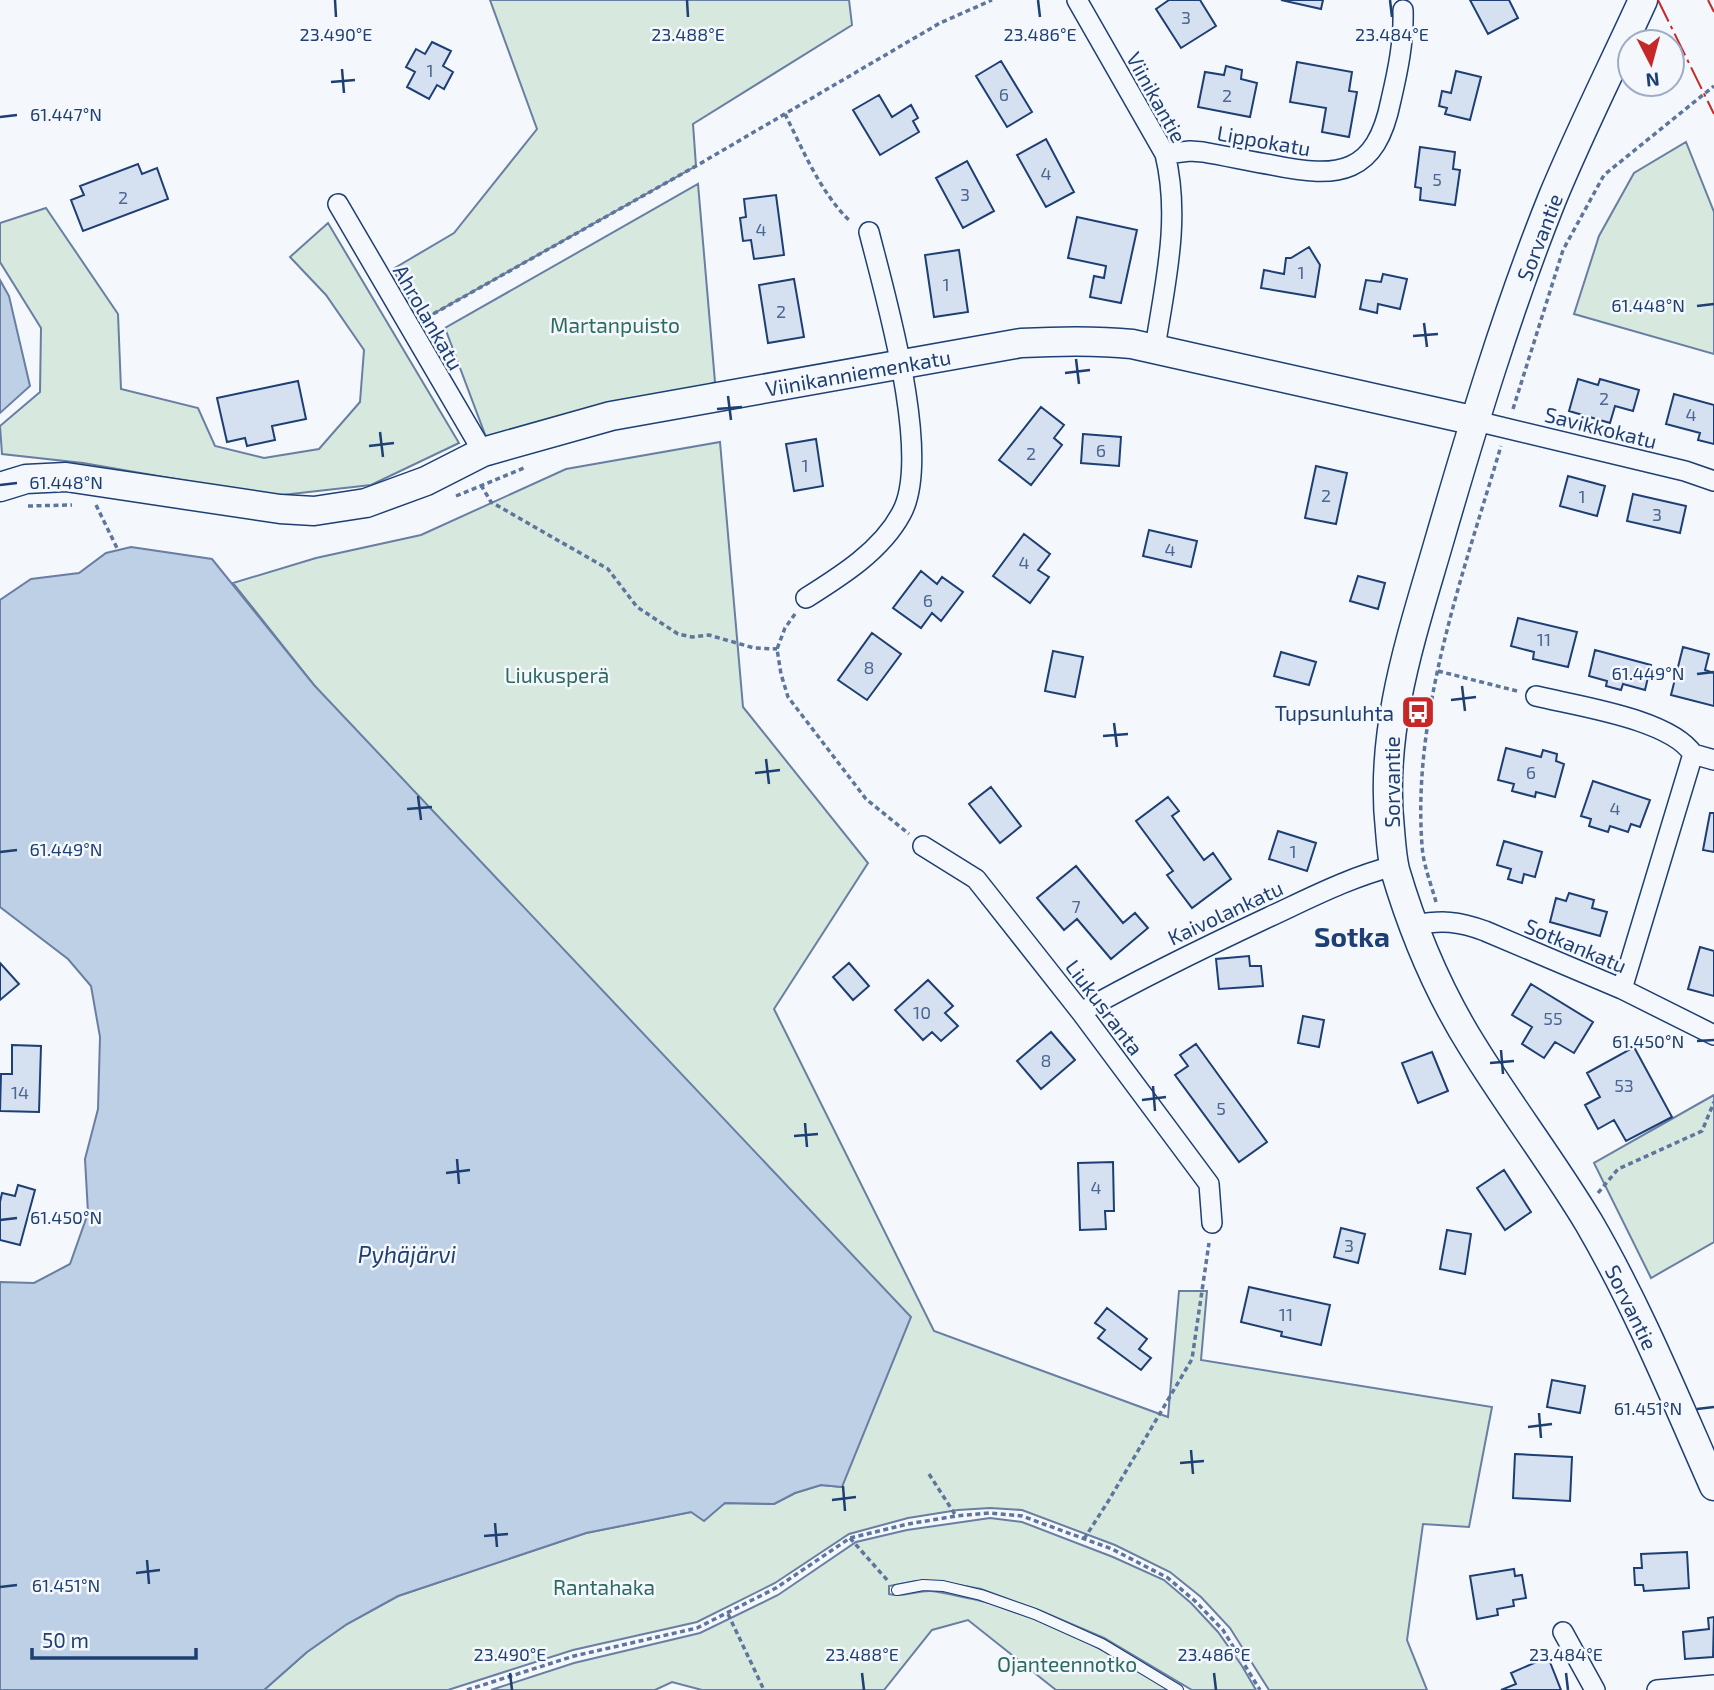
<svg xmlns="http://www.w3.org/2000/svg" width="1714" height="1690" font-family="'Exo 2',sans-serif">
<rect width="100%" height="100%" fill="#f4f7fb"/>
<path fill="#d7e8df" stroke="#687fa3" stroke-width="2" d="M490 0H849L852 25 693 124 696 166 431 315 417 313 393 269 454 233 537 129Z
M1686 142 1714 212V354L1574 314 1599 236 1634 173Z
M698 184 715 382 702 388 486 437 445 328Z
M46 208 118 314 121 389 198 408 215 446 264 458 319 449 360 402 364 350 326 295 290 257 328 223 459 443 371 485 273 496 83 463 2 454 0 426 40 392 41 328 0 262V223Z
M720 442 743 707 868 863 774 1009 934 1331 1168 1417 1179 1291H1207L1201 1360 1492 1407 1469 1527 1423 1524 1407 1640 1427 1690H1269L1230 1628 1201 1597 1170 1572 1115 1545 1022 1510 990 1508 958 1510 908 1518 849 1534 775 1583 697 1622 573 1650 448 1690H264L307 1652 347 1624 398 1596 586 1533 691 1512 725 1503 774 1504 795 1493 821 1485 842 1487 314 685 233 583 316 558 421 535 566 469Z
M1714 1095V1242L1651 1278 1594 1163Z
M990 1518 1022 1522 1113 1557 1164 1580 1191 1603 1218 1632 1242 1666 1256 1690H1192L1104 1638 1041 1611 981 1589 943 1582 916 1581 889 1586V1594C903 1598 917 1590 931 1591 944 1592 960 1597 973 1599 1044 1615 1110 1653 1172 1690H1056L968 1620 932 1630 884 1690H702L672 1682 655 1690H491L574 1663 700 1633 778 1595 856 1542 907 1530Z"/>
<path fill="#bed0e5" stroke="#687fa3" stroke-width="2" d="M0 280 9 296 30 386 0 413Z
M131 547 212 559 314 685 911 1317 842 1487 821 1485 795 1493 774 1504 725 1503 704 1521 691 1512 586 1533 398 1596 347 1624 307 1652 264 1690H0V1282L34 1283 70 1264 88 1213 85 1159 98 1109 100 1037 91 986 68 959 0 907V600L31 579 79 573 106 553Z"/>
<path fill="#d5e0f0" stroke="#1d3f73" stroke-width="2" d="M1169 0H1200L1216 26 1181 48 1156 9Z
M1281 0H1323L1321 9Z
M1470 0H1509L1518 18 1488 34Z
M432 42 451 51 443 66 453 72 444 89 437 85 429 99 407 87 415 72 406 67 416 49 425 54Z
M1001 61 1032 112 1007 127 976 76Z
M1297 62 1352 72 1349 91 1357 92 1349 137 1322 132 1326 108 1290 102Z
M1226 66 1242 70 1241 79 1257 83 1250 117 1198 107 1205 72 1224 75Z
M1456 71 1481 77 1470 120 1445 114 1447 108 1439 106 1442 91 1451 93Z
M879 95 892 117 911 105 918 118 913 121 919 132 880 155 853 110Z
M1046 139 1074 192 1046 207 1017 155Z
M1420 147 1455 152 1453 169 1460 170 1455 205 1420 200 1421 188 1415 187Z
M967 161 994 211 963 228 936 178Z
M138 164 142 174 157 168 168 199 83 231 71 200 84 195 80 186Z
M776 195 784 255 754 259 751 240 743 241 740 218 746 217 744 199Z
M1077 217 1137 230 1121 303 1090 297 1094 276 1104 278 1106 266 1068 258Z
M1309 247 1320 265 1315 297 1261 288 1264 270 1284 274 1286 258H1291Z
M959 250 968 312 934 317 925 255Z
M1383 274 1407 279 1400 309 1378 304 1377 313 1360 309 1366 280 1381 282Z
M794 279 804 337 768 343 759 285Z
M1578 379 1598 385 1600 379 1639 390 1633 411 1615 406 1610 423 1569 411Z
M298 381 306 419 272 426 275 440 247 446 245 438 227 442 217 398Z
M1674 394 1714 405V444L1698 440 1700 433 1666 424Z
M1041 407 1064 425 1054 438 1062 445 1031 485 999 460Z
M1083 434 1121 437 1119 466 1081 463Z
M816 439 823 486 794 491 786 444Z
M1316 466 1347 473 1336 524 1305 518Z
M1568 476 1605 486 1597 516 1560 506Z
M1633 494 1686 506 1680 533 1627 521Z
M1149 530 1197 541 1191 567 1143 556Z
M1024 534 1050 554 1038 570 1049 577 1030 603 993 576Z
M921 571 937 584 942 577 963 592 941 621 932 613 921 628 893 608Z
M1358 576 1385 583 1378 609 1350 601Z
M1518 618 1577 632 1568 667 1533 659 1534 652 1511 646Z
M872 633 901 654 867 700 838 680Z
M1683 647 1709 654 1705 670 1714 673V706L1671 695Z
M1595 650 1651 665 1645 690 1623 684 1621 690 1606 686 1607 681 1589 676Z
M1053 651 1083 657 1075 697 1045 691Z
M1281 652 1316 662 1309 685 1274 676Z
M1506 748 1541 757 1543 750 1557 754 1556 761 1564 764 1555 797 1536 792 1535 797 1512 791 1514 784 1498 780Z
M1593 781 1650 800 1640 827 1631 824 1628 832 1610 826 1608 832 1589 826 1591 819 1581 816Z
M991 787 1021 826 1000 843 969 804Z
M1168 797 1179 811 1172 816 1204 860 1213 853 1231 879 1192 908 1167 875 1173 871 1136 821Z
M1710 813H1714V852L1703 850Z
M1278 831 1316 843 1307 871 1269 859Z
M1504 841 1542 852 1535 877 1524 874 1522 883 1508 879 1511 869 1497 865Z
M1076 866 1123 923 1135 913 1148 928 1111 959 1077 919 1064 930 1037 898Z
M1569 893 1594 900 1592 908 1607 912 1600 936 1550 922 1556 898 1566 901Z
M1700 947 1714 951V996L1688 989Z
M1249 956 1250 966H1261L1263 986 1219 989 1216 959Z
M0 963 19 984 0 1000Z
M849 963 869 986 853 1000 833 977Z
M928 980 953 1006 945 1013 958 1026 941 1041 932 1032 923 1040 895 1010Z
M1531 984 1593 1022 1574 1053 1555 1042 1544 1058 1522 1044 1532 1027 1512 1015Z
M1303 1016 1324 1020 1319 1047 1298 1043Z
M1051 1032 1075 1060 1041 1089 1017 1061Z
M1196 1044 1267 1142 1239 1162 1175 1075 1188 1066 1180 1055Z
M12 1045 41 1046 39 1112 0 1111 1 1074H12Z
M1634 1047 1672 1117 1626 1141 1614 1120 1598 1129 1585 1105 1600 1097 1587 1073Z
M1432 1052 1448 1091 1418 1103 1402 1063Z
M1113 1162 1114 1211H1105L1106 1229 1080 1230 1078 1163Z
M1504 1170 1531 1212 1505 1230 1477 1188Z
M18 1185 35 1190 20 1245 0 1240V1202L2 1193 15 1196Z
M1341 1228 1365 1234 1358 1263 1334 1257Z
M1447 1230 1471 1234 1465 1274 1440 1269Z
M1249 1287 1330 1305 1321 1345 1281 1336 1282 1332 1241 1322Z
M1107 1308 1147 1339 1139 1349 1151 1358 1141 1370 1098 1338 1105 1330 1095 1323Z
M1552 1380 1585 1386 1580 1413 1547 1407Z
M1515 1454 1572 1457 1570 1501 1513 1498Z
M1687 1552 1689 1588 1644 1591 1643 1585H1635L1634 1568H1642L1641 1554Z
M1514 1569 1515 1576 1522 1575 1526 1598 1513 1600 1514 1606 1497 1609 1498 1615 1477 1619 1470 1576Z
M1714 1617 1713 1657 1685 1659 1683 1632 1709 1629 1708 1618Z
M1548 1657 1561 1690H1501L1516 1684 1511 1673Z"/>
<g fill="none" stroke-linecap="round" stroke-linejoin="round">
<g stroke="#1d3f73" stroke-width="12">
<path id="lane" d="M897 1590 923 1585 943 1586 981 1595 1035 1614 1102 1644 1178 1690"/>
</g>
<g stroke="#1d3f73" stroke-width="22">
<path id="street" d="M1077 0 1165 154C1181 219 1165 283 1155 348
M1165 154 1190 151 1203 152C1226 156 1249 161 1272 165 1339 179 1376 175 1391 100 1398 70 1404 41 1403 10
M338 204 483 452
M1476 421 1685 471 1714 481
M806 598C841 576 881 551 901 514 933 458 885 295 869 232
M1536 696C1577 706 1670 719 1693 754L1622 989
M1693 754 1714 760
M923 846 976 879 1081 1012 1209 1184 1212 1223
M1414 925C1442 920 1458 921 1485 931L1622 989 1714 1035
M1081 1012C1143 977 1205 947 1269 917 1310 898 1350 877 1394 866
M1563 1632 1595 1690
M1657 1690 1714 1685"/>
</g>
<g stroke="#1d3f73" stroke-width="31">
<path id="secondary" d="M1643 0C1613 66 1580 131 1552 199 1507 311 1472 428 1438 545 1411 638 1379 731 1390 830 1391 843 1392 857 1395 870 1413 931 1439 993 1473 1047 1510 1107 1553 1163 1589 1223 1638 1307 1675 1398 1714 1486
M0 487 26 479 66 477 280 509 314 511 366 503 426 481 483 452 611 416 1021 343C1058 341 1095 340 1132 344L1476 421"/>
</g>
<path stroke="#5e769c" stroke-width="3.5" stroke-dasharray="5 3.5" stroke-linecap="butt" d="M785 114C803 150 821 194 851 222
M426 318 696 166 940 23 992 0
M1513 409 1563 250 1604 175 1714 86
M481 485 491 502 608 569 637 607 678 634 692 637 709 635 754 648 777 649
M456 496 524 468
M96 505 118 550
M28 506 72 505
M795 614 785 628 777 649 781 674 788 697 866 799 909 834
M1438 671 1517 691
M1436 902C1431 884 1423 864 1422 845 1412 713 1464 571 1501 446
M1598 1193 1618 1169 1702 1131 1714 1102
M929 1474 956 1516
M850 1538 888 1581
M1084 1539 1109 1500 1192 1359 1209 1243
M728 1614 764 1690
M467 1690 574 1656 697 1628 776 1588 850 1538 908 1524 956 1516 990 1513 1022 1516 1112 1549 1168 1578 1195 1601 1223 1630 1260 1690"/>
<use href="#lane" stroke="#f4f7fb" stroke-width="10"/>
<use href="#street" stroke="#f4f7fb" stroke-width="19"/>
<use href="#secondary" stroke="#f4f7fb" stroke-width="28"/>
<path stroke="#c62828" stroke-width="2" stroke-dasharray="24 5 3.5 5" stroke-linecap="butt" d="M1658 0 1714 114
M1708 0 1714 12"/>
</g>
<path fill="none" stroke="#1d3f73" stroke-width="2.5" d="M335 0 336 17M687 0 688 17M1038 0 1040 17M1390 0 1392 17M342 69 344 93M331 82 355 80M0 117 17 115M1697 306 1714 304M1424 323 1427 347M1413 336 1438 334M1076 359 1079 384M1065 373 1090 370M728 396 731 420M717 409 742 407M380 432 383 457M369 446 394 443M0 485 17 483M1697 674 1714 672M1462 686 1465 711M1451 700 1476 697M1114 723 1117 747M1103 736 1128 734M766 759 769 784M755 773 780 770M418 796 421 820M407 809 432 807M0 852 17 850M1697 1041 1714 1040M1501 1050 1503 1074M1490 1063 1514 1061M1153 1086 1155 1111M1142 1100 1166 1097M805 1123 807 1147M794 1136 818 1134M457 1159 459 1184M446 1173 470 1170M0 1220 17 1218M1697 1409 1714 1407M1539 1413 1541 1438M1528 1427 1552 1424M1191 1450 1193 1474M1180 1463 1204 1461M843 1486 845 1511M832 1500 856 1497M495 1523 497 1547M484 1536 508 1534M147 1560 149 1584M136 1573 160 1570M0 1587 17 1585M510 1673 512 1690M862 1673 864 1690M1214 1673 1216 1690M1566 1673 1568 1690"/>
<defs>
<g id="bus-square" transform="scale(1.75)"><rect x="-9" y="-9" width="18" height="18" rx="4" fill="#c62828" stroke="#f4f7fb"/><path d="M-5-6H5V4H4V6H2V4H-2V6H-4V4H-5ZM-3.5-4V0h7V-4ZM-3.5 1.2v1.5H-2V1.2ZM2 1.2v1.5H3.5V1.2Z" fill="#fff"/></g>
</defs>
<g fill-rule="evenodd">
<use href="#bus-square" x="1418" y="712"/>
</g>
<g text-anchor="middle" dominant-baseline="central" stroke-width="5" stroke-linejoin="round" paint-order="stroke">
<g font-size="18" fill="#4b6792">
<text x="1186" y="17">3</text>
<text x="430" y="70">1</text>
<text x="1004" y="94">6</text>
<text x="1227" y="95">2</text>
<text x="1046" y="173">4</text>
<text x="1437" y="179">5</text>
<text x="965" y="194">3</text>
<text x="123" y="197">2</text>
<text x="761" y="229">4</text>
<text x="1301" y="272">1</text>
<text x="946" y="284">1</text>
<text x="781" y="311">2</text>
<text x="1604" y="398">2</text>
<text x="1691" y="414">4</text>
<text x="1101" y="450">6</text>
<text x="1031" y="453">2</text>
<text x="805" y="465">1</text>
<text x="1326" y="495">2</text>
<text x="1582" y="496">1</text>
<text x="1657" y="514">3</text>
<text x="1170" y="549">4</text>
<text x="1024" y="562">4</text>
<text x="928" y="600">6</text>
<text x="1544" y="639">11</text>
<text x="869" y="667">8</text>
<text x="1531" y="772">6</text>
<text x="1615" y="808">4</text>
<text x="1293" y="851">1</text>
<text x="1076" y="906">7</text>
<text x="922" y="1012">10</text>
<text x="1553" y="1018">55</text>
<text x="1046" y="1060">8</text>
<text x="1624" y="1085">53</text>
<text x="20" y="1092">14</text>
<text x="1221" y="1108">5</text>
<text x="1096" y="1187">4</text>
<text x="1349" y="1245">3</text>
<text x="1286" y="1314">11</text>
</g>
<g font-size="21" fill="#1d3f73" stroke="#f4f7fb">
<text transform="translate(1157 97) rotate(61)">Viinikantie</text>
<text transform="translate(1264 140) rotate(10)">Lippokatu</text>
<text transform="translate(1539 237) rotate(-69)">Sorvantie</text>
<text transform="translate(429 317) rotate(60)">Ahrolankatu</text>
<text transform="translate(858 372) rotate(-10)">Viinikanniemenkatu</text>
<text transform="translate(1601 427) rotate(14)">Savikkokatu</text>
<text transform="translate(1391 782) rotate(-90)">Sorvantie</text>
<text transform="translate(1225 912) rotate(-25)">Kaivolankatu</text>
<text transform="translate(1576 945) rotate(23)">Sotkankatu</text>
<text transform="translate(1105 1007) rotate(53)">Liukusranta</text>
<text transform="translate(1632 1307) rotate(64)">Sorvantie</text>
</g>
<g font-size="21" fill="#2c6c60" stroke="#f4f7fb">
<text x="615" y="324">Martanpuisto</text>
<text x="557" y="674">Liukusperä</text>
<text x="604" y="1586">Rantahaka</text>
<text x="1067" y="1663">Ojanteennotko</text>
</g>
<g font-size="21" fill="#1d3f73" stroke="#f4f7fb" text-anchor="end">
<text x="1394" y="712">Tupsunluhta</text>
</g>
<g font-size="23" font-style="italic" fill="#1d3f73" stroke="#f4f7fb">
<text x="407" y="1254">Pyhäjärvi</text>
</g>
<g font-size="28" font-weight="bold" fill="#1d3f73" stroke="#f4f7fb">
<text x="1352" y="936">Sotka</text>
</g>
</g>
<g font-size="18" text-anchor="middle" fill="#1d3f73" stroke="#f4f7fb" stroke-width="5" stroke-linejoin="round" paint-order="stroke">
<text x="336" y="41">23.490°E</text>
<text x="688" y="41">23.488°E</text>
<text x="1040" y="41">23.486°E</text>
<text x="1392" y="41">23.484°E</text>
<text x="66" y="121">61.447°N</text>
<text x="1648" y="312">61.448°N</text>
<text x="66" y="489">61.448°N</text>
<text x="1648" y="680">61.449°N</text>
<text x="66" y="856">61.449°N</text>
<text x="1648" y="1048">61.450°N</text>
<text x="66" y="1224">61.450°N</text>
<text x="1648" y="1415">61.451°N</text>
<text x="66" y="1592">61.451°N</text>
<text x="510" y="1661">23.490°E</text>
<text x="862" y="1661">23.488°E</text>
<text x="1214" y="1661">23.486°E</text>
<text x="1566" y="1661">23.484°E</text>
</g>
<g transform="translate(1651 63) rotate(174)"><circle r="33" fill="#f4f7fb" stroke="#9eadc5" stroke-width="2"/>
<path d="M0-5L12 26L0 18L-12 26Z" fill="#c62828"/>
<text y="-10" font-size="19" font-weight="bold" text-anchor="middle" fill="#1d3f73">N</text>
</g>
<path d="M32 1648v10h164v-10" fill="none" stroke="#1d3f73" stroke-width="3.5"/>
<text x="42" y="1648" font-size="21" fill="#1d3f73" stroke="#f4f7fb" stroke-width="5" paint-order="stroke">50 m</text>
</svg>
